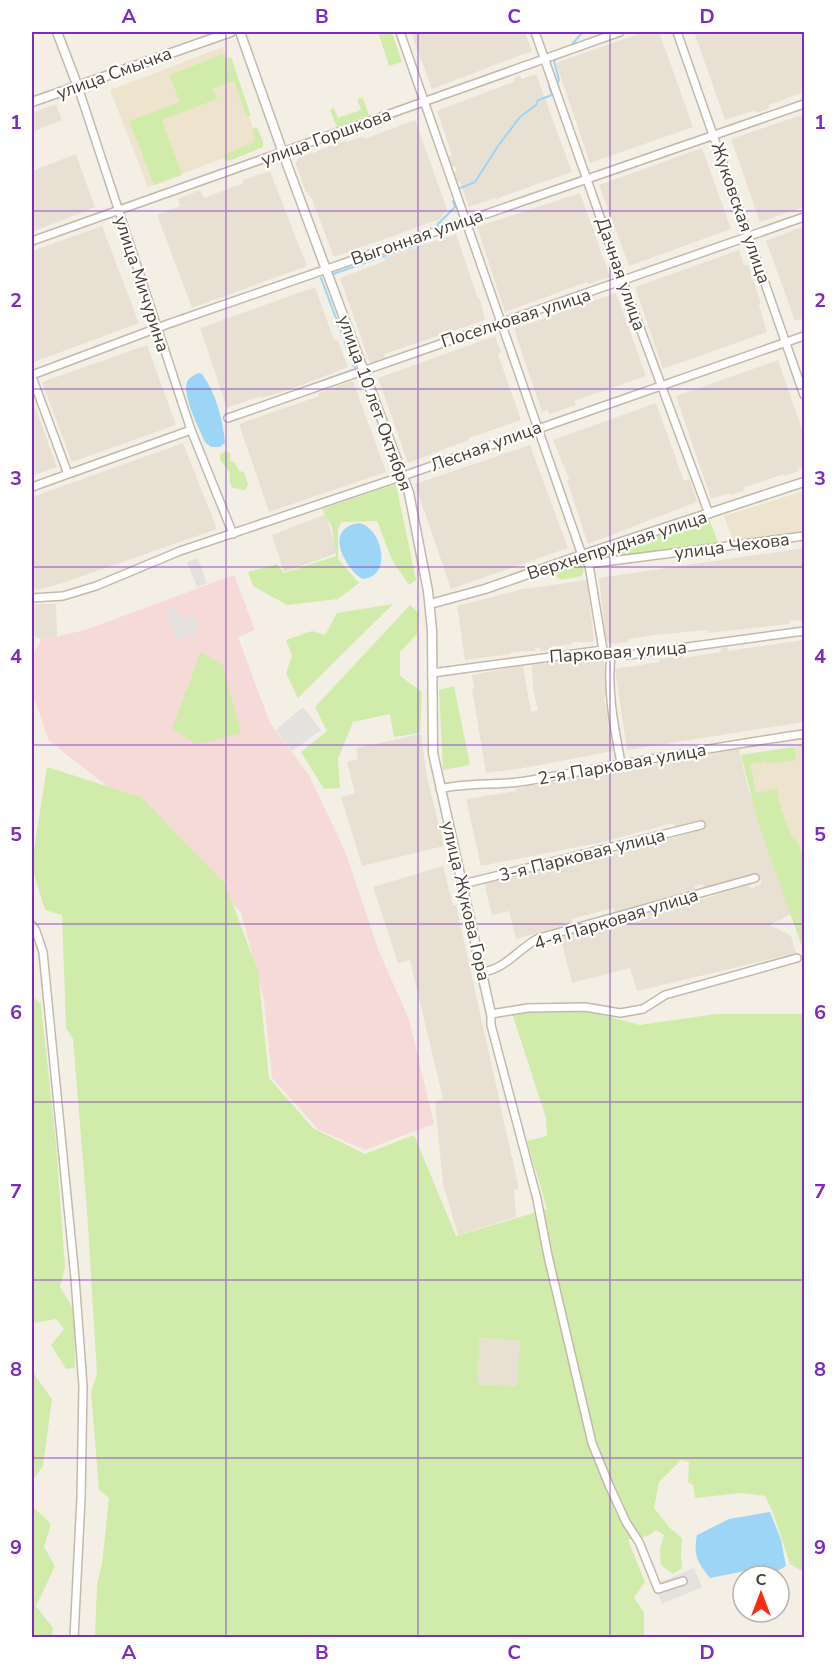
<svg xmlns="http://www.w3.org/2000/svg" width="836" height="1669" font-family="'Nunito Sans',sans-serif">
<rect width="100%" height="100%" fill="#f4efe5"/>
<path fill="#e8e1d3" d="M411 32H525L532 51 432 89Z
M644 32H659L693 127 590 163 556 63Z
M694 32H804V92L769 105V108L756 113 755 110 725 120Z
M536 74 572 172 501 197 496 200 495 198 469 207 460 181 456 183 453 173 457 171 455 166 452 167 448 156 452 155 437 111 515 81 514 78 520 76 522 79Z
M56 104 62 120 32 132V113Z
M804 114V207L760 222 731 139Z
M415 120 447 209 440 219 334 257 311 197H309L308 192H306L295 162 298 161 297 158 313 152 314 154 317 151 346 140 347 142 363 136 364 139Z
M702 148 731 229 629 266 599 185Z
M76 154 95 207 32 232V171Z
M270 171 307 266 192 308 157 215 180 206 178 199 200 190 204 198 243 183V180Z
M580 193 610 277 589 284 587 282 505 312 477 227Z
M102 226 139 323 34 362 32 357V251Z
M804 226V318L795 321 766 241Z
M456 234 478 299 480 298 485 320 384 354 385 358 370 363 340 278 385 261 384 258Z
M739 250 744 265H748L761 303 759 305 767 332 663 369 635 287Z
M315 287 333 337 336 341H338L348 367 294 388 262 398 261 396 227 408 200 328Z
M616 293 646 376 574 401 576 405 549 414 548 410 542 412 514 329Z
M495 336 501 352 498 354 521 420 469 438V440L408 463 378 378Z
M147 345 176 425 72 462 42 382Z
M778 360 804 435V467L798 469 799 471 785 476 784 474 743 488 744 491 730 495 729 493 711 499 676 396Z
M353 381 386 472 269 512 239 424 319 396 318 393Z
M32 398 57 467 32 476Z
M656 403 684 481 690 479 697 502 588 544 567 481 569 479 553 440Z
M183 443 217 529 68 581 37 590 32 588V497Z
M530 445 568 548 451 589 415 484Z
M326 514 337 553 284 572 272 535Z
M804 548V622L801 623 800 620 790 621V624L708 633 707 630 655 635 628 639V642L611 644 606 640 599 578Z
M587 580 594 642H572L571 645 552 646 551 650 540 651V648H535V651L511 652V654L465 660 457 606 523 589Z
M32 604H56L57 636 41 640 32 635Z
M804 640V722L627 750 615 669 659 662 660 659 682 655 683 658 721 652V648L727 647 728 651Z
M604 655 606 697H604L613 751 530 767 486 773 472 689 474 688 472 675 523 665 531 712 538 710 533 690 532 665Z
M421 734 427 777 444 846 362 866 341 797 355 793 347 762 358 759 356 748Z
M739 749 746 781 791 914 770 925 791 936 796 953 637 991 630 968 572 983 560 935 703 899 748 885 751 889 762 883 757 873 704 888 703 884 694 886 695 891 646 904 615 912 614 908 572 919 573 923 516 939 509 911 492 915 484 883 514 876V874L570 861 571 864 652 845V843L703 829 700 820 675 827 673 823 603 842 481 866 466 799 516 791V789L524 787V785L533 783 534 785 548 783 636 764 638 768Z
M443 866 453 905H456L519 1189 514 1190 516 1217 458 1235 443 1184 435 1102 443 1099 410 960 398 963 373 887Z
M479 1338 520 1341 517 1386 478 1384Z"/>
<path fill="#eee4ce" d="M223 47 259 144 148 187 110 90Z
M804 491V532L733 541 724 516Z
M804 745V952L759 826 741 755Z"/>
<path fill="#f6dad7" d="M234 575 255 630 238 637 270 723 309 775 345 851 380 954 409 1019 434 1124 365 1150 319 1130 272 1078 264 1000 241 912 124 799 49 741 32 692V656L41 640 85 630Z"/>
<path fill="#d1ecaa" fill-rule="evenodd" d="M378 32H392L402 62 389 66Z
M223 54 231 74 227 59 231 57 251 116H246L234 81 213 89 217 99 162 120 182 175 154 185 129 121 180 102 169 75Z
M363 98 369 115 337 127 330 110 334 108 338 118 361 110 357 99Z
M257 127 263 141V147L229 161 224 158 223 155 253 143 255 139 252 131 253 128Z
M226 451 231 454 230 460 235 463 239 471 244 472 248 484 246 490 232 488 229 481 230 473 220 460V454Z
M396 484 416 580 409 585 392 560 377 521 342 522 338 529V559L359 583 338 599 287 605 253 586 248 572 277 564 284 573 336 556 332 527 322 509Z
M709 518 718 542 593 561 592 556Z
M579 562 584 570 582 576 561 580 556 577V569Z
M393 604 298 698 286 673 292 656 286 640 312 631 325 635 337 613Z
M410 605 419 613 417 634 400 652V676L422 692 420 733 394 737 390 714 353 722 338 759 340 788 324 789 301 752 327 731 315 707Z
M201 652 223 665 241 733 197 745 172 728Z
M454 686 470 765 443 770 439 690Z
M795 747 796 758 795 760 767 764 766 761 750 764 756 793 777 789 779 802 790 834 797 840 804 860V952L759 826 741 755Z
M47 767 141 797 225 884 258 971 269 1078 313 1128 365 1154 414 1135 456 1236 547 1209 527 1141 547 1136 546 1118 511 1010 587 1011 640 1025 716 1014H804V1572L790 1564 773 1513 765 1496 742 1493 695 1498 693 1485 688 1482 689 1462 681 1460 659 1482 654 1508 670 1528 682 1538 681 1553 682 1568 673 1574 661 1565 660 1549 664 1535 656 1530 648 1536 628 1540 645 1582 634 1598 644 1612V1637H95L97 1584 102 1564 109 1498 99 1490 91 1392 97 1374 87 1211 73 1039 66 1028 62 915 45 910 32 868V862ZM479 1338 520 1341 517 1386 478 1384Z
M32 996 41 1004 56 1144 65 1268 60 1287 74 1310 75 1368 66 1369 51 1345 64 1329 56 1319 34 1323 32 1327Z
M32 1367 36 1377 52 1399 43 1466 32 1481Z
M32 1506 51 1524 44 1547 55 1566 36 1606 53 1628 52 1637H32Z"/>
<path fill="#e4e1de" d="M198 558 207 583 197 587 187 562Z
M175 607 180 616 184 618 194 615 198 633 176 640 166 610Z
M303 707 321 730 292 751 276 730Z
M694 1568 702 1587 662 1604 654 1585Z"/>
<path fill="#9cd5f6" d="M198 373 202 374C216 393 223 420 225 443L220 447H211L205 442C199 429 182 395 187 382 189 377 194 376 198 373Z
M359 523C383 528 393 578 362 579 343 566 324 528 359 523Z
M770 1512 781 1540 786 1566 769 1576H753L745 1571 710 1578C697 1562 693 1555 697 1535L729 1519Z"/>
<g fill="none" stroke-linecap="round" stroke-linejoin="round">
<path stroke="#9cd5f6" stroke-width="2" d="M573 43 583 32
M556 59 554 61 559 80 558 82
M458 190V189L475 182 498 146 520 117 536 105 538 100 552 95 549 86
M437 225 455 207 453 201
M333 274 425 242 433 236
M278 397 355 369 321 278"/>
<g stroke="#c3b9aa" stroke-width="10">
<path id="minor" d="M400 32 582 555
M535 32 623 282 709 514
M677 32 804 395
M78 87 191 430 233 534
M32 241 620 32
M32 375 168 324 804 104
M32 377 68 474
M228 418C420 350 613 285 804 217
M32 487 191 430
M588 559 603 650
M588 564 804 536
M32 598 63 596 96 586 180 551 403 476 804 336
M611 654C607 692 614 726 621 763
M432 673 603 650 611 654 629 655 804 631
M440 789C468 782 497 786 526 781 619 765 711 747 804 734
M463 884 701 825
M32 925 36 931 43 952 75 1278 83 1386 81 1498 74 1638
M482 972C506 969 519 948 539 938L755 878
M683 1581 658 1589 639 1542 626 1522 609 1485 592 1443 548 1256 537 1199 491 1025V1014L528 1008 585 1007 620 1013 643 1009 665 995 797 958"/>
</g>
<g stroke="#c3b9aa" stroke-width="11">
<path id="tertiary" d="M57 32 78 87
M240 32 288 167 409 493 428 591 432 630 433 753 491 1014
M32 102 231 32
M430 604 485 589 582 555 804 482"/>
</g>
<use href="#minor" stroke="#fff" stroke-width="7"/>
<use href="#tertiary" stroke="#fff" stroke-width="8"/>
</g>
<path fill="none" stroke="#7b2cbf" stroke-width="1.5" stroke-opacity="0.55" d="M226 32V1638M418 32V1638M610 32V1638M32 211H804M32 389H804M32 567H804M32 745H804M32 924H804M32 1102H804M32 1280H804M32 1458H804"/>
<g text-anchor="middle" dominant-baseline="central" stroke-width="4.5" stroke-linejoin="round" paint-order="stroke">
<g font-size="18" fill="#473f34" stroke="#fff">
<text transform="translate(114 73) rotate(-20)">улица Смычка</text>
<text transform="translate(326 137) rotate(-20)">улица Горшкова</text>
<text transform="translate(741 213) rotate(71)">Жуковская улица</text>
<text transform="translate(417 237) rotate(-19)">Выгонная улица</text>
<text transform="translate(621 274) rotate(71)">Дачная улица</text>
<text transform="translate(142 284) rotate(72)">улица Мичурина</text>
<text transform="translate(516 318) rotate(-18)">Поселковая улица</text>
<text transform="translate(375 403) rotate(70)">улица 10 лет Октября</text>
<text transform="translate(486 446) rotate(-20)">Лесная улица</text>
<text transform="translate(617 545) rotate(-18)">Верхнепрудная улица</text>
<text transform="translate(732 546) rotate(-7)">улица Чехова</text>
<text transform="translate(618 652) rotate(-4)">Парковая улица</text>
<text transform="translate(622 764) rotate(-10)">2-я Парковая улица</text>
<text transform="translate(582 855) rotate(-14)">3-я Парковая улица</text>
<text transform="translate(466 901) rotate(77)">улица Жукова Гора</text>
<text transform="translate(616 919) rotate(-17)">4-я Парковая улица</text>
</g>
</g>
<rect width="836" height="1669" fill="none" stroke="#ffffff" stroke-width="66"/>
<g transform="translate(761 1594)"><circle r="28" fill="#ffffff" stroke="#b5b2ae" stroke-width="1.5"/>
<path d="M0-4.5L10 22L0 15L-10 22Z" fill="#ff2b11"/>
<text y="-9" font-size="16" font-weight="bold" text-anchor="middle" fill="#473f34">С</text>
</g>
<rect x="33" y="33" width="770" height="1603" fill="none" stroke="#7b2cbf" stroke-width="2"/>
<g font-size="20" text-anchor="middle" font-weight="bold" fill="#7b2cbf">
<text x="129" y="23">A</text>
<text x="322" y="23">B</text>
<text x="514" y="23">C</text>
<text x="707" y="23">D</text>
<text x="16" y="129">1</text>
<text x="820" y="129">1</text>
<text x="16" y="307">2</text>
<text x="820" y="307">2</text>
<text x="16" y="485">3</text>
<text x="820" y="485">3</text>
<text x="16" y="663">4</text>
<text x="820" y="663">4</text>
<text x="16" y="841">5</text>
<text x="820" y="841">5</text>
<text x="16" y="1019">6</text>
<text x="820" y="1019">6</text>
<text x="16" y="1198">7</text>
<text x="820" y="1198">7</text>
<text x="16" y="1376">8</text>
<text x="820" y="1376">8</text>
<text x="16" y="1554">9</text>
<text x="820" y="1554">9</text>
<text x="129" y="1659">A</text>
<text x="322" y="1659">B</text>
<text x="514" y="1659">C</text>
<text x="707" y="1659">D</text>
</g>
</svg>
